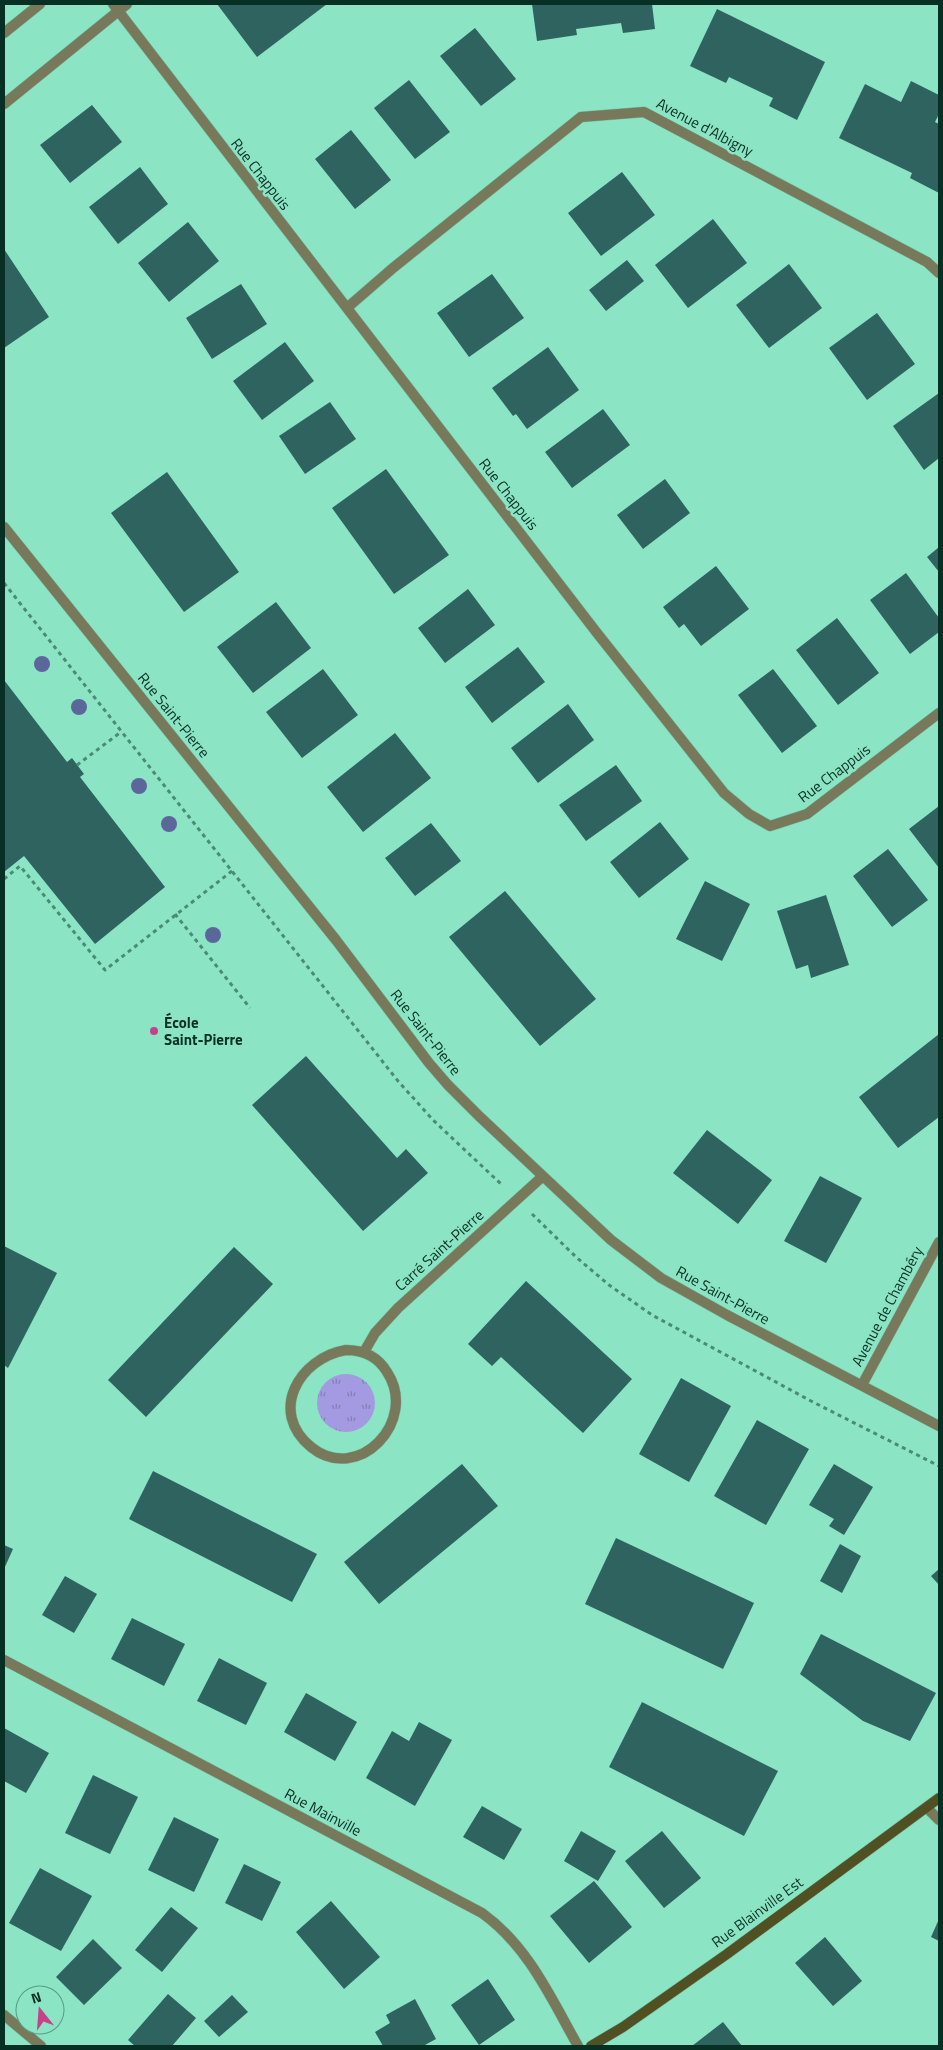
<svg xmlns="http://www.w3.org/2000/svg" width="943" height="2050" font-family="'Titillium Web',sans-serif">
<defs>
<pattern id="grass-tufts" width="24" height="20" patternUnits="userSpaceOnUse" patternTransform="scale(1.25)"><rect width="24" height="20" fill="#a39ae2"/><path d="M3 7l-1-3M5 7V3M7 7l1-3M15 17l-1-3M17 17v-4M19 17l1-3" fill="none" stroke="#837eb7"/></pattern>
</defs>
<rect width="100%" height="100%" fill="#8be4c4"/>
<path fill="url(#grass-tufts)" d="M317 1403a29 29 0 1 1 58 0a29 29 0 1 1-58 0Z"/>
<path fill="#2f6360" d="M217 4H327L257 57Z
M532 4H652L655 29 623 33 621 23 576 29 577 35 537 41Z
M717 9 825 62 797 120 769 106 773 98 729 77 726 83 690 66Z
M475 28 516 79 481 106 440 56Z
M409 80 450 132 415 159 374 108Z
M911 81 939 95V114L935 122 939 124V193L910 178 912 173 839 138 865 84 901 102Z
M92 105 122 142 70 183 40 145Z
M351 130 391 180 355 209 315 159Z
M140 167 168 204 118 244 89 207Z
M622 172 655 215 601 256 568 213Z
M713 219 747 263 688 308 655 265Z
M188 222 219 261 169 302 138 263Z
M4 249 49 317 4 348Z
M627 260 644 281 606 311 589 290Z
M789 264 822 308 769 348 736 305Z
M492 274 524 318 469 357 437 313Z
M241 284 267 324 212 359 186 318Z
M877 313 915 364 867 400 829 348Z
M285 342 314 381 262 420 233 381Z
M548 347 579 390 527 429 516 414 513 416 492 388Z
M939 393V458L924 470 893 426Z
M330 402 356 439 305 474 279 436Z
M603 409 630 445 572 488 545 452Z
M386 469 449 555 394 594 332 508Z
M167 472 239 572 184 612 111 513Z
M665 479 690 513 643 549 617 515Z
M939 547V572L927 557Z
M716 566 749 609 701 646 684 624 679 628 663 607Z
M906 573 939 618V632L910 654 870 600Z
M468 589 495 625 445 663 418 628Z
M276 602 311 648 253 693 217 647Z
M837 618 879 673 838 705 796 650Z
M518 647 545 682 492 723 465 687Z
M323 669 358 715 302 758 266 712Z
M773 669 817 726 782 753 738 695Z
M4 680 67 762 72 758 84 774 80 777 165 887 95 944 24 856 4 872Z
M568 704 594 740 538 783 511 748Z
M395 733 431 778 363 832 327 787Z
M616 765 642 801 586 841 559 805Z
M939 806V868L909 829Z
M660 822 689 859 639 898 610 862Z
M431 823 461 861 415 896 385 858Z
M888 849 928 900 892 927 853 876Z
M705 881 750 904 722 961 676 939Z
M505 891 596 999 540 1046 449 937Z
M826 895 849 965 811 978 808 965 796 969 777 911Z
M939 1034V1117L898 1148 859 1097Z
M306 1056 397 1158 406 1149 428 1173 363 1231 252 1105Z
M707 1130 772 1180 738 1224 673 1173Z
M820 1176 862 1198 826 1263 784 1241Z
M4 1246 57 1273 8 1368 4 1365Z
M234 1247 273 1284 146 1417 108 1380Z
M526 1281 632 1379 583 1433 501 1357 492 1366 468 1344Z
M681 1378 731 1406 689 1482 639 1454Z
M757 1420 809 1449 766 1525 714 1496Z
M462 1464 498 1506 379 1604 344 1562Z
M834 1464 873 1487 844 1535 829 1526 834 1519 809 1505Z
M153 1471 317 1554 292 1602 129 1519Z
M616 1538 754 1603 723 1669 585 1604Z
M840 1544 861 1556 842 1593 820 1581Z
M4 1545 13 1549 4 1569Z
M939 1569V1585L931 1576Z
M65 1576 97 1594 74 1633 42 1615Z
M132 1618 185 1644 164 1686 111 1659Z
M821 1634 936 1693 910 1741 863 1721 800 1674Z
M219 1658 267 1683 246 1725 197 1701Z
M306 1693 357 1722 335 1761 284 1732Z
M642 1702 778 1771 744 1836 609 1767Z
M419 1722 452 1740 415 1806 366 1778 392 1731 409 1741Z
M4 1728 49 1753 26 1793 4 1781Z
M93 1775 138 1797 110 1854 65 1833Z
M482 1806 522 1829 504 1860 463 1837Z
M174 1817 219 1839 194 1892 148 1870Z
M581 1831 616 1851 598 1881 564 1861Z
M662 1831 701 1878 664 1908 625 1861Z
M244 1864 281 1882 262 1921 225 1903Z
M40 1868 92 1896 61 1951 9 1923Z
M594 1881 632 1927 589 1963 550 1916Z
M331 1901 380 1957 344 1989 296 1932Z
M171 1907 198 1928 162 1972 135 1950Z
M939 1919V1941L931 1937Z
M825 1937 862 1981 833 2006 795 1963Z
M93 1939 122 1968 84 2005 56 1977Z
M488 1979 515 2020 479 2045 451 2005Z
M168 1994 196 2018 172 2046H135L128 2040Z
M232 1995 248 2012 219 2037 204 2021Z
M415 1999 436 2039 423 2046H383L375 2032 390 2023 386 2015Z
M723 2022 742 2046H692Z"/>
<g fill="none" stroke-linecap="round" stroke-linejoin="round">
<g stroke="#71c0a4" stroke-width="11">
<path id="street" d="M113 4 597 633 724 793 749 814 770 826 807 814 939 713
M4 33 40 4
M4 104 127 4
M348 307 393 268 581 117 644 112 927 262 939 273
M4 527 336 940 429 1063 448 1085 479 1116 611 1240 661 1278 727 1315 939 1426
M346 1350C364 1350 378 1357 387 1372 419 1421 358 1485 311 1447 268 1412 299 1358 346 1350Z
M364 1352 375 1333 398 1308 543 1176
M862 1385 939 1242
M4 1660 482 1913C528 1946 551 1998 578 2046
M927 1808 939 1820
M4 2015 41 2046"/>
</g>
<g stroke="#71c0a4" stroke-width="11">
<path id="secondary" d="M591 2046 623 2027 727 1954 939 1798"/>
</g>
<path stroke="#4a8b75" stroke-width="3" stroke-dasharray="4 4" stroke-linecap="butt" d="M4 583 398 1081 433 1120 501 1184
M77 765 121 732
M4 879 20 866 105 970 232 871
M175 914 250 1008
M532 1214 576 1257 609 1285 652 1315 811 1401 939 1466"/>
<use href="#street" stroke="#78795b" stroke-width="10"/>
<use href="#secondary" stroke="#505023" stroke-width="10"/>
</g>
<g fill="#5b679b">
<circle cx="42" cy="664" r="8"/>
<circle cx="79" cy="707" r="8"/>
<circle cx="139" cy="786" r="8"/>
<circle cx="169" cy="824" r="8"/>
<circle cx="213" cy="935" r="8"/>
</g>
<circle fill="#c3428a" stroke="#8be4c4" stroke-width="2" cx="154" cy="1031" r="5"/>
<g text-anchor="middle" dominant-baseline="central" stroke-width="5" stroke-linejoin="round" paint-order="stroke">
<g font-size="15" fill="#082f24" stroke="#8be4c4">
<text transform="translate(705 127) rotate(28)">Avenue d'Albigny</text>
<text transform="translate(261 174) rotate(52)">Rue Chappuis</text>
<text transform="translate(509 494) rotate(52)">Rue Chappuis</text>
<text transform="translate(174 715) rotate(51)">Rue Saint-Pierre</text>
<text transform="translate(834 773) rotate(-37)">Rue Chappuis</text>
<text transform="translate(426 1032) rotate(52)">Rue Saint-Pierre</text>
<text transform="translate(439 1250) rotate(-42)">Carré Saint-Pierre</text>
<text transform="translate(723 1295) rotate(29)">Rue Saint-Pierre</text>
<text transform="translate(887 1306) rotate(-62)">Avenue de Chambéry</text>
<text transform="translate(323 1812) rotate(28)">Rue Mainville</text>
<text transform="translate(757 1912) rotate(-36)">Rue Blainville Est</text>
</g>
<g font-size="15" font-weight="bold" fill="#082f24" stroke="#8be4c4" text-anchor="start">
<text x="164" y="1022">École<tspan x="164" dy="17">Saint-Pierre</tspan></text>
</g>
</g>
<rect width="943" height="2050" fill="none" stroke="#082f24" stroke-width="10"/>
<g transform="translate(40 2010) rotate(343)"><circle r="24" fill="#8be4c4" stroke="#579c84"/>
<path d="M0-4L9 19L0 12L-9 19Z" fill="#c3428a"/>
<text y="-8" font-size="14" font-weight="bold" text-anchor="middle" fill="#082f24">N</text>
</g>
</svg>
